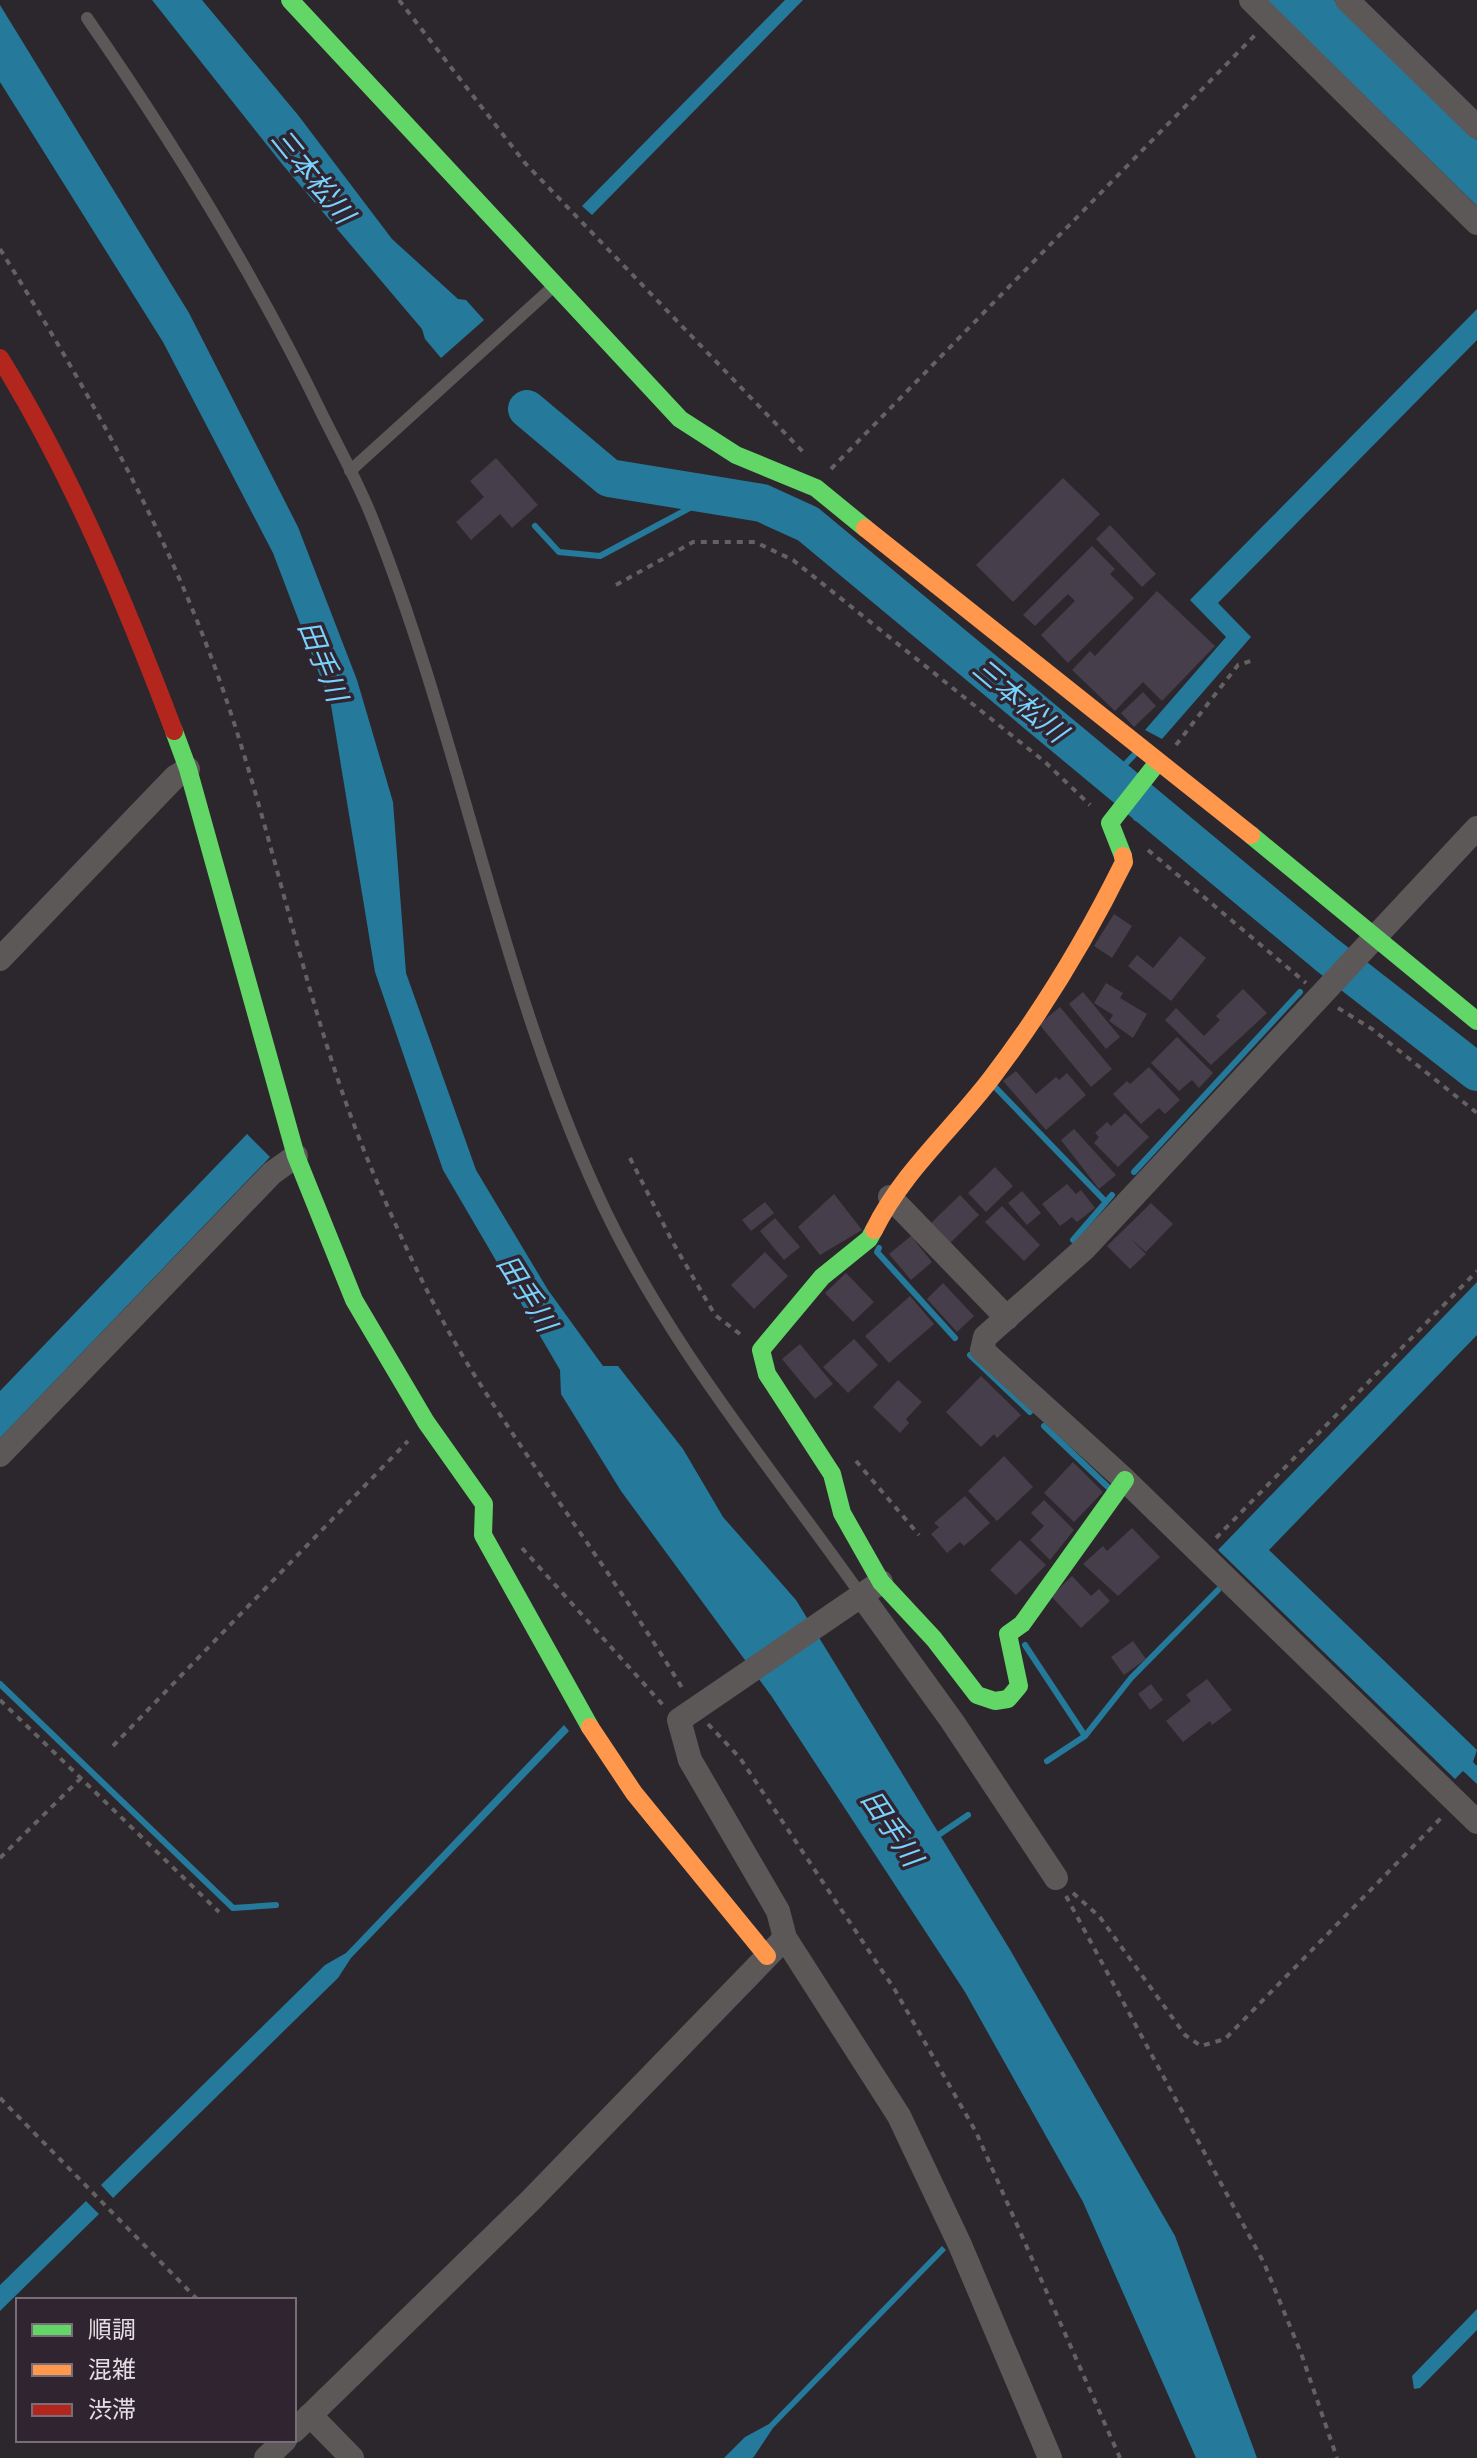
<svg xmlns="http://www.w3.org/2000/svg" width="1477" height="2458" font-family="'Space Grotesk','Noto Sans JP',sans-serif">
<rect width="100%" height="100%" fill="#2c272c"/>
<path fill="#25799b" d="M152 0H202L298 115 392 239 458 299 466 300 484 320 441 358 425 339 422 329 282 164Z
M785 0H803L592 215 582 206Z
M1267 0H1334L1477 140V206Z
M0 5 189 313 298 527 357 680 393 802 406 973 476 1170 548 1290 603 1366H618L683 1449 723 1517 796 1600 1009 1948 1175 2236 1257 2458H1196L1083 2202 965 1992 772 1697 621 1491 561 1394 560 1370 443 1170 375 972 331 705 273 553 163 342 0 82Z
M1477 309V340L1218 603 1251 637 1162 739 1145 730 1226 637 1190 600Z
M247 1134 270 1157 0 1438V1391Z
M1477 1282V1335L1269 1550 1477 1750 1473 1762 1477 1766V1784L1463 1771 1455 1779 1218 1550Z
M564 1725 569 1731 351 1958 338 1978 113 2198 101 2185 325 1965 346 1953Z
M86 2201 99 2214 0 2311V2285Z
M942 2246 946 2250 773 2428 753 2458H724L745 2437 769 2424Z
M1477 2309V2330L1420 2388 1414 2389 1412 2376Z"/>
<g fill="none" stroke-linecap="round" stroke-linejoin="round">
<path stroke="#25799b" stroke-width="6" d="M535 526 559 552 600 556 714 495
M1113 777 1134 755
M1136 818 1145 804
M1318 968 1327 955
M996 1088 1106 1202
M1134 1172 1300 992
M1073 1240 1112 1195
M879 1248 877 1252 955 1338
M970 1355 1030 1412
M1044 1426 1108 1487
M1025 1645 1085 1736
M0 1684 233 1908 276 1905
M1047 1761 1085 1736 1131 1678 1218 1590
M934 1838 968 1815"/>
<path stroke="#25799b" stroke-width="38" d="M527 409 609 478 762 503 808 524 1327 955 1477 1072"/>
</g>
<path fill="#463e4b" d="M496 458 538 505 512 528 500 514 471 540 456 522 484 497 470 481Z
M1063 478 1100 514 1013 602 976 565Z
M1110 525 1156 574 1142 587 1096 539Z
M1092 546 1115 569 1110 574 1134 598 1068 663 1041 635 1075 601 1068 594 1035 626 1023 615Z
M1157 591 1215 646 1162 701 1143 682 1115 711 1072 670 1090 651 1095 656Z
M1143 692 1156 706 1134 727 1121 713Z
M1114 914 1132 926 1112 958 1094 946Z
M1180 936 1206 958 1171 1001 1128 966 1137 955 1153 968Z
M1106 983 1123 993 1120 998 1147 1014 1133 1038 1109 1021 1113 1015 1094 1003Z
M1243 989 1267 1013 1211 1065 1165 1020 1176 1008 1204 1036 1220 1020 1216 1016Z
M1083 992 1120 1037 1106 1049 1069 1004Z
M1060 1007 1112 1069 1091 1087 1039 1024Z
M1177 1037 1213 1073 1199 1088 1192 1080 1179 1091 1151 1063Z
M1149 1067 1180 1100 1165 1114 1159 1108 1141 1124 1113 1094 1127 1081 1130 1084Z
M1016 1071 1036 1094 1056 1077 1059 1080 1067 1073 1086 1095 1046 1130 1003 1081Z
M1125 1113 1149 1137 1118 1167 1094 1143 1099 1137 1095 1133 1107 1122 1111 1126Z
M1074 1129 1116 1175 1099 1189 1061 1140Z
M995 1167 1013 1186 986 1212 968 1193Z
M1067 1184 1076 1194 1081 1190 1095 1208 1077 1222 1072 1217 1060 1226 1042 1204Z
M1022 1191 1041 1213 1027 1225 1008 1203Z
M834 1194 862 1230 820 1255 798 1227Z
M960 1195 979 1215 950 1243 931 1223Z
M765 1202 774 1213 751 1231 742 1220Z
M1151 1203 1173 1224 1146 1252 1131 1239 1146 1254 1130 1269 1107 1246Z
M1002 1206 1040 1245 1024 1261 985 1222Z
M775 1218 800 1247 784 1260 760 1231Z
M911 1236 932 1262 911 1280 889 1254Z
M765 1252 788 1276 754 1309 731 1285Z
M846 1273 874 1302 853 1322 825 1293Z
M943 1283 974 1316 957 1332 927 1299Z
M910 1296 934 1324 889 1363 865 1336Z
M854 1339 878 1365 848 1393 823 1367Z
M800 1344 833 1384 815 1399 782 1359Z
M981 1376 1021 1415 997 1438 994 1434 981 1447 946 1412Z
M898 1380 922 1402 906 1419 909 1423 900 1433 873 1407Z
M1004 1456 1033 1487 997 1521 968 1491Z
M1073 1462 1103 1492 1074 1522 1044 1493Z
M965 1496 990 1523 964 1546 960 1542 947 1553 931 1534 939 1527 934 1523Z
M1044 1500 1074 1530 1050 1560 1030 1540 1044 1526 1031 1513Z
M1132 1528 1160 1557 1118 1596 1083 1564 1103 1546 1107 1551Z
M1020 1540 1046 1565 1016 1595 990 1570Z
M1072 1576 1091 1596 1099 1589 1110 1601 1081 1628 1051 1596Z
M1133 1641 1146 1659 1124 1675 1111 1657Z
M1207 1679 1232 1710 1212 1725 1210 1721 1183 1742 1166 1721 1191 1701 1186 1695Z
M1151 1684 1163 1700 1150 1710 1138 1694Z"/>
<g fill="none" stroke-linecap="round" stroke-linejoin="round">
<path stroke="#636162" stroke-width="4" stroke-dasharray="6 6" stroke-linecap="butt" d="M399 0 525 163 805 454
M0 249C88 390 167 530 222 687 276 842 305 1006 367 1158 396 1228 430 1303 470 1368 539 1478 617 1580 684 1691
M831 469 1255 35
M616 585 693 542H755L793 560 1045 762 1090 805
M1176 745 1238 665 1254 660
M1148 850 1306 983
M1338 1008 1372 1029 1477 1113
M630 1158 672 1241 715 1315 740 1334
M856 1461 919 1535
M1216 1538 1477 1271
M522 1548 663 1705
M0 1700 219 1912
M708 1724 740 1758 895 1990 976 2132 1120 2458
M113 1746 408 1441
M0 1858 81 1778
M1073 1893 1099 1916 1185 2035 1201 2046 1225 2039 1441 1818
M1066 1896 1264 2263 1301 2353 1337 2458
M0 2098 198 2300"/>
<path stroke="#5b5857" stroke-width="12" d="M87 18C175 145 256 277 323 416 340 450 359 484 373 520 461 740 499 979 598 1195 664 1340 770 1466 861 1595
M350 471 554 286"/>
<path stroke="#5b5857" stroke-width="24" d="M1251 0 1477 223
M1347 0 1477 127
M1477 828 1084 1249 985 1337 982 1350 1125 1480 1477 1822
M0 959 175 777 188 769
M890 1197 1007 1318
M0 1455 272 1173 296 1156
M861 1595 952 1721 1056 1878
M785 1938 899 2116 960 2245 1050 2458
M310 2415 352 2458
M294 2431 531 2200 785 1938 778 1911 690 1760 679 1720 881 1582
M266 2458 285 2440"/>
<path stroke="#63d668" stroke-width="18" d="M290 0 680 419 736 455 816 488 865 528
M174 731 188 769 296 1156 354 1300 426 1422 484 1504 483 1535 590 1727
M1251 835 1477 1021
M1123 856 1110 823 1158 762
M874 1230 869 1239 822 1277 761 1350 767 1374 832 1474 842 1513 881 1582 934 1639 977 1695 995 1701 1008 1699 1019 1686 1008 1634 1022 1624 1125 1480"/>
<path stroke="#ff974d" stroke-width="18" d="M865 528 1251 835
M874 1230C903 1171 954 1128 993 1076 1044 1009 1087 937 1124 862L1123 856
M590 1727 634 1793 767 1956"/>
<path stroke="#b3261e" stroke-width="18" d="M0 358C72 475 125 602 174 731"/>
</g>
<g text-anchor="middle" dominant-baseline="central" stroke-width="7" stroke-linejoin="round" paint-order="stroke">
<g font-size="28" font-style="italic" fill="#78d2fb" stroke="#2f242f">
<text transform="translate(313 176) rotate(51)">三本松川</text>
<text transform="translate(323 661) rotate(68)">田手川</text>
<text transform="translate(1020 700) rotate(40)">三本松川</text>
<text transform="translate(527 1293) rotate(58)">田手川</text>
<text transform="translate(892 1828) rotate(56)">田手川</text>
</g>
</g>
<rect x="16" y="2298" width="280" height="144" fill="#2f242f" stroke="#786e77" stroke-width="2"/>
<rect x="32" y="2324" width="40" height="12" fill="#63d668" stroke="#786e77" stroke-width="2"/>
<text x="88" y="2338" font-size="24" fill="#e5dde4">順調</text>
<rect x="32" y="2364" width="40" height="12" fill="#ff974d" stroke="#786e77" stroke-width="2"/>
<text x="88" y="2378" font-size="24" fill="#e5dde4">混雑</text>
<rect x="32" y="2404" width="40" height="12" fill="#b3261e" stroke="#786e77" stroke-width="2"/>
<text x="88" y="2418" font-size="24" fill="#e5dde4">渋滞</text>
</svg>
